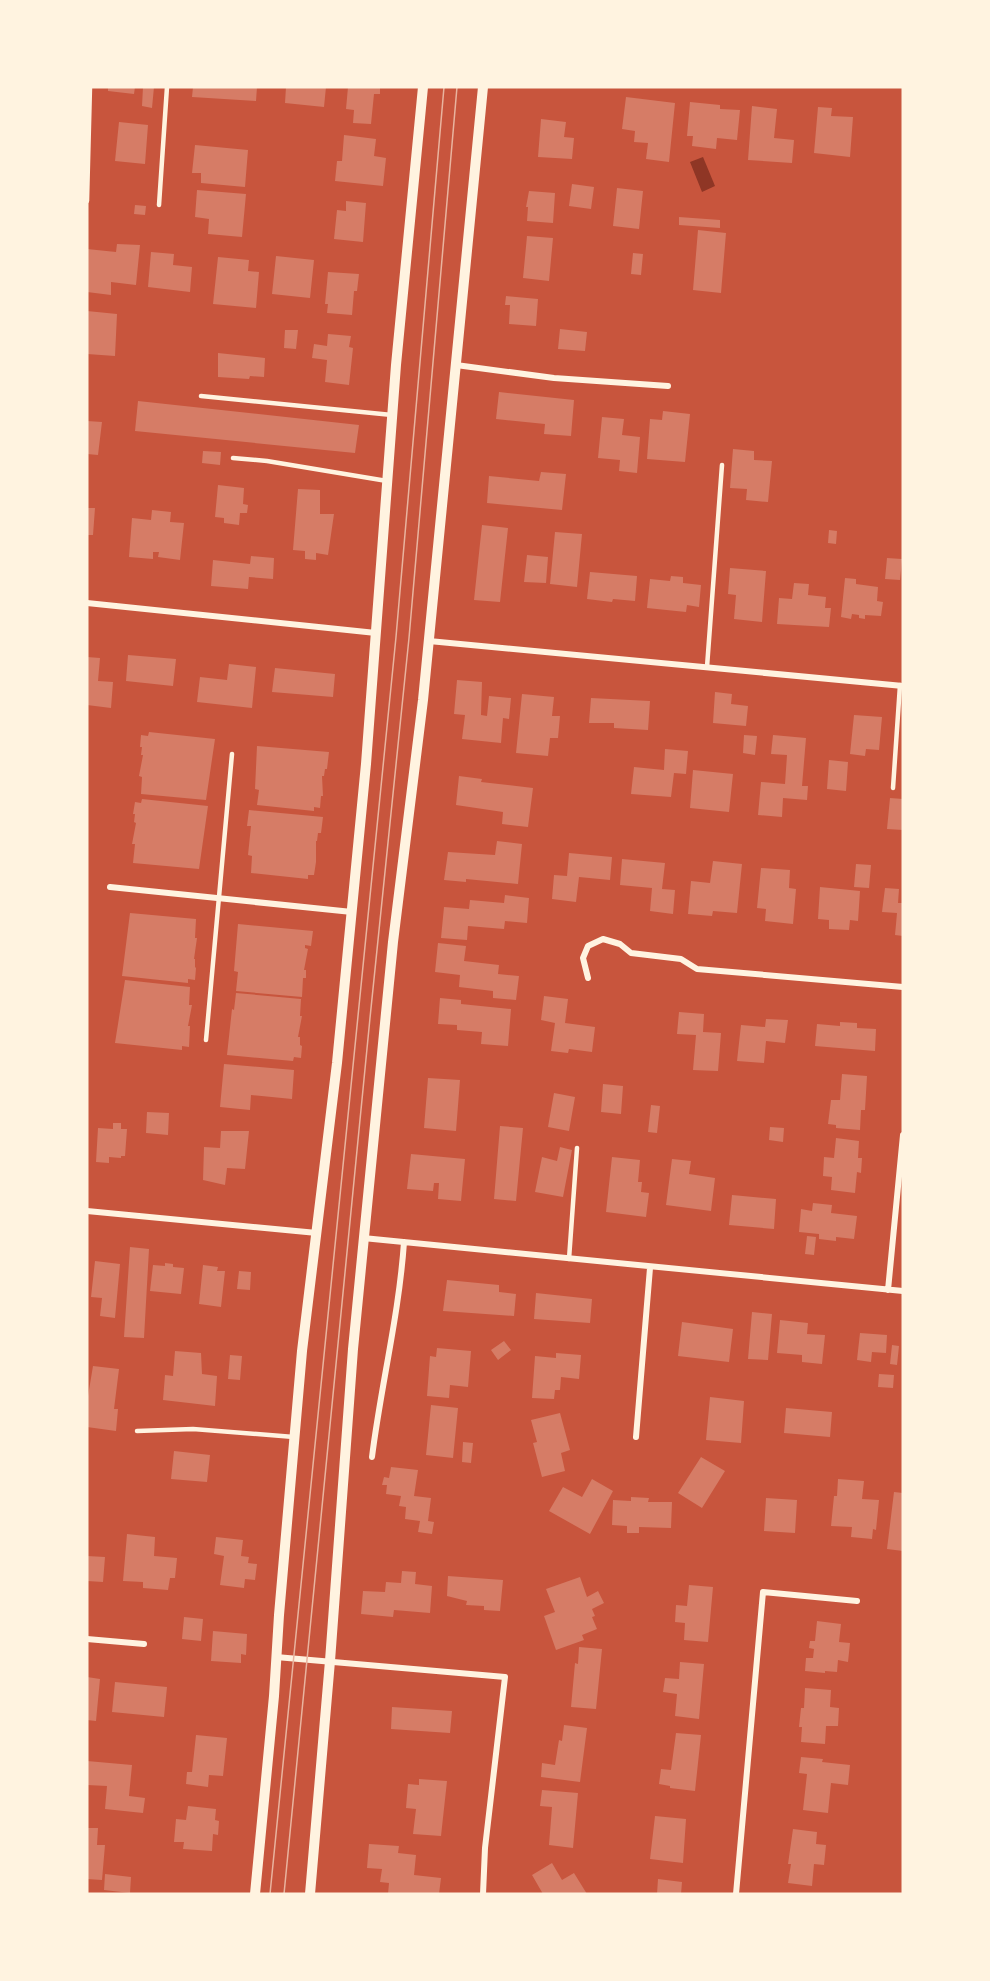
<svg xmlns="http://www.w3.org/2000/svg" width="990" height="1981" font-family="'Exo 2',sans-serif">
<rect width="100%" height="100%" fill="#c8553d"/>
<path fill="#8f3625" d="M703 157 715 186 702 192 690 162Z"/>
<path fill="#d67c66" d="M108 87H135L134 94 108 91Z
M143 87H154L152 108 142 106Z
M193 87H257L256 101 192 97Z
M286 87H326L324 107 285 103Z
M348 87H380V94H374L371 124 353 123 354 110 346 109Z
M626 97 675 103 669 162 646 159 648 143 634 142 635 131 622 129Z
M690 102 720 105V109L740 110 737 140 717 138 716 149 692 146 693 136H687Z
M752 106 777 109 774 138 794 140 792 163 748 160Z
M818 107 832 108 831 116 853 117 850 157 814 153Z
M541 119 566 122 564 137 574 138 572 159 538 157Z
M119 122 148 125 145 164 115 161Z
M344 135 376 139 374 156 386 158 383 186 335 181 337 161H342Z
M195 145 248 150 245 187 201 183V173H192Z
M572 184 594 187 591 209 569 206Z
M617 188 643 191 639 229 613 226Z
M197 190 246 194 242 237 208 234 209 219 195 217Z
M529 191 555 193 553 223 527 221 528 207H526Z
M346 201 366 203 363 242 334 239 337 210 346 211Z
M135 205 146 206 145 215 134 214Z
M679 217 720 220V228L679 225Z
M698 230 726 233 721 293 693 290Z
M527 236 553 238 549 281 523 278Z
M117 244 140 245 136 285 111 282V295L87 292V249L116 252Z
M151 252 174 254 173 265 192 267 190 292 148 287Z
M633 253 643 254 641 275 631 274Z
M276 256 314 260 310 298 272 294Z
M218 257 249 260 248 271 259 272 256 308 213 304Z
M328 272 359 274 357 291H354L352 315 327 313 328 304H325Z
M506 296 538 299 536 326 509 324 510 305H505Z
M87 311 117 314 115 356 87 354Z
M560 329 587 332 585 351 558 349Z
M285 330H298L296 349 284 348Z
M328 334 351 336 349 347 353 348 349 385 325 382 327 360 312 358 314 344 327 346Z
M218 353 265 358 264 377 250 376 249 379 218 377Z
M499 392 574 400 571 436 544 434 545 424 496 419Z
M138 401 359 425 355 453 135 431Z
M663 411 690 414 685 462 647 459 650 419 662 420Z
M602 417 624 419 622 435 640 437 637 473 619 471 620 460 598 458Z
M87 421 102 422 98 455 87 454Z
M733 449 754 451V460L772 461 768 502 746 500 747 489 730 488Z
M203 451 221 452 220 465 202 463Z
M541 472 566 474 562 510 487 503 489 476 539 481Z
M218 485 244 488 243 504 248 505 247 513H240L239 525 224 523V518L215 517Z
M298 489 320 490V514H334L328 555 316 553V560L305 559V551L293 550Z
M87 508H95L93 535H87Z
M152 510 171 512 170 522 184 523 180 560 158 557 159 552H153V559L129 557 132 518 151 520Z
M482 525 508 528 500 602 474 600Z
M829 530 837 531 836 544 828 543Z
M555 532 582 534 577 587 550 584Z
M527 555 548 557 546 583 524 582Z
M251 556 274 558 273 579 249 577 248 589 211 586 213 560 250 564Z
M887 558 902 559 900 580 885 579Z
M730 568 766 571 762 622 734 619 736 595 728 594Z
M590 572 637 576 635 601 613 599 612 602 587 599Z
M671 576 683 577V583L701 585 699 607 687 605 686 612 647 608 650 579 670 581Z
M845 578 856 579V584L878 587 877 601 883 602 881 616 865 615V619L859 618V615L852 614 851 619 841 617Z
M794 583 809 584 808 595 826 597 825 608H831L829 627 777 624 779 598 792 599Z
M128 655 176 659 173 686 126 681Z
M87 657 100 658 98 681 113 682 111 708 87 705Z
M229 664 256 667 252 708 197 702 200 677 227 680Z
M275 668 335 674 333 697 272 692Z
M457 680 482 682 481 715 487 716 489 696 511 698 509 719 503 718 501 743 462 739 465 715 454 714Z
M715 692 732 694 731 704 748 706 746 726 713 723Z
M522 694 554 697 552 716H560L558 738H550L548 756 516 753Z
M591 698 650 701 648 730 614 728V723H589Z
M854 715 882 717 879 750 866 749 865 756 850 754Z
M149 732 215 739 206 800 141 794 142 777 139 776 143 755H141L142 747H140L141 735 148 736Z
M744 735 757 736 755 755 743 753Z
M773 735 806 738 802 786H808L807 800 783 798 782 817 758 815 761 782 785 784 787 755 771 754Z
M257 746 329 752 327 769H325L324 776H322L323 796H321L320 808 314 807V811L257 805 259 790 255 789Z
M665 749 688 751 686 774 674 773 671 797 631 794 634 767 664 770Z
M829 760 848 762 846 791 827 789Z
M693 770 733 774 729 812 690 808Z
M459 776 482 779 481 782 533 788 528 827 502 824 503 812 456 805Z
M890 798 903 799V830L887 829Z
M142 799 208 806 199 869 133 863 135 844H132L136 823 134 822 135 814H133L135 802 141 803Z
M249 810 323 817 321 833H318L317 841H316V862L314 875H308V879L251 873 252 856 248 855 251 826H247Z
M497 841 522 844 518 884 466 879V882L444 880 448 852 495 855Z
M569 853 612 857 610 880 579 877 576 902 552 899 554 875 567 876Z
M622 859 665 863 662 889 675 890 673 914 650 911 652 888 620 885Z
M713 861 742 864 737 913 713 911 712 916 688 914 691 881 710 883Z
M856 864 871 865 869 888 854 887Z
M761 868 790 870 789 888 796 889 793 924 765 921 766 909 757 908Z
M820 887 860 891 858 921 850 920 849 930 829 929V920L818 919Z
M885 888 899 889 898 903H903V936L895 935 897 913 882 912Z
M505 895 529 898 527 923 505 921 504 929 468 926 467 940 441 938 444 907 469 909 470 900 504 903Z
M130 913 196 919 195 938H197L194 959H195V967L196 968 195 980 188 979V983L122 976Z
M238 924 313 931 311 946 305 945V948L308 949 304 970H306V978H303L302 997 236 991 238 972 234 971Z
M438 943 466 946 464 961 499 965 498 974 519 976 516 1000 493 998V991L459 987 460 975 435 972Z
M125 980 190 987 189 1005H192L188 1026H190L189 1047 182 1046V1050L115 1043Z
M236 993 301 999 300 1016H302L298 1037H300V1045L302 1046 301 1058 294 1057 293 1061 227 1055 232 1009 234 1010Z
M544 996 568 999 565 1023 595 1027 592 1052 569 1049 568 1053 551 1051 555 1023 541 1020Z
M440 998 461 1000V1004L511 1009 508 1046 481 1044 482 1032 457 1030V1025L438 1024Z
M679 1012 704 1014 703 1032 721 1033 718 1071 693 1070 696 1035 677 1034Z
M766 1019 788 1020 785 1043 766 1041 764 1063 737 1061 741 1025 765 1027Z
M840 1022 857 1023V1028L876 1029 875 1051 815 1046 817 1024 840 1026Z
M224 1064 294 1070 292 1099 251 1095 250 1110 220 1107Z
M842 1074 867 1076 865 1110H861L860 1130 836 1128V1125L828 1124 831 1100H840Z
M428 1078 460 1080 456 1131 424 1128Z
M603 1084 623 1086 621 1114 601 1112Z
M554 1093 575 1097 569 1131 548 1127Z
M651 1105 660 1106 657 1133 648 1132Z
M147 1112 169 1113 168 1135 146 1133Z
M113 1123H121V1129H127L125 1156H121V1158L109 1157V1163L96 1162 98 1128 113 1129Z
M500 1126 523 1128 516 1201 494 1199Z
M770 1127 784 1128 783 1142 769 1140Z
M221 1131H249L245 1169 227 1168 225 1185 203 1180 204 1147 220 1148Z
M836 1138 859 1141 858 1158H862L861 1173 857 1172 855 1193 831 1190 832 1177 823 1176 824 1157 834 1158Z
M560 1147 572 1150 563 1197 535 1192 542 1157 557 1161Z
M411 1154 465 1159 461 1201 438 1199 439 1183H434L433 1191 407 1189Z
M612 1157 640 1160 638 1182H642L641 1192 649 1193 646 1217 606 1212Z
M672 1159 691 1161 689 1174 715 1178 711 1211 666 1205Z
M732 1195 776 1199 774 1229 729 1225Z
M813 1203 832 1205 831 1213 857 1216 854 1239 836 1237V1241L819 1239V1234L799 1232 801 1209 812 1211Z
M807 1236 816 1237 814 1255 805 1254Z
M130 1247 149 1249 144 1338 124 1337Z
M95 1261 120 1264 115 1318 100 1316 102 1298 91 1297Z
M165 1263 173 1264V1267L184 1268 181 1294 150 1291 153 1265 165 1266Z
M203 1265 218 1267 217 1271H225L221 1307 199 1304Z
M239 1271 251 1272 250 1290 237 1289Z
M447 1280 499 1285V1292L516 1294 514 1316 443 1311Z
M536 1293 592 1299 590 1323 534 1319Z
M752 1312 772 1314 768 1360 748 1359Z
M780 1320 808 1323 807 1334 825 1335 822 1364 802 1362V1355L777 1353Z
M682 1322 733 1329 729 1362 678 1356Z
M860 1333 887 1335 886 1353 872 1352 871 1362 857 1360Z
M504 1341 511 1350 498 1360 491 1350Z
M892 1345 899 1346 897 1365 890 1364Z
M437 1348 471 1351 468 1387 450 1385 449 1398 427 1396 430 1356 436 1357Z
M175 1351 201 1353 202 1374 217 1376 215 1406 163 1400 165 1375 173 1376Z
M556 1353 581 1355 579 1379 561 1377 560 1390H555L554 1399 532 1398 535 1356 556 1358Z
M230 1355 242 1356 240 1380 228 1379Z
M93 1366 119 1369 114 1409H118L116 1431 87 1427V1402Z
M879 1374 894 1375 893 1388 878 1387Z
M710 1397 744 1401 741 1443 706 1440Z
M431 1405 458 1408 453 1458 426 1455Z
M786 1408 832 1412 830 1437 784 1433Z
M560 1413 570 1450 561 1453 565 1471 542 1477 533 1443 537 1442 531 1420Z
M463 1442 473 1443 471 1463 462 1462Z
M174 1451 210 1455 207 1482 171 1479Z
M701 1457 725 1471 702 1508 678 1493Z
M391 1467 418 1470 414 1496 431 1498 428 1521 434 1522 432 1534 418 1532 420 1521 405 1519 406 1507 399 1506 401 1496 386 1494 387 1485H382L384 1477 389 1478Z
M592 1479 613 1491 590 1534 549 1511 563 1487 582 1497Z
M838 1479 864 1481 862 1499 879 1500 876 1530 873 1529 872 1539 851 1537 852 1527 831 1526 834 1496H837Z
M894 1492 903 1493V1551L887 1549Z
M631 1497 649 1498 648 1502H672L671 1528 639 1527V1533H627V1526L612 1525 613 1500 631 1501Z
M766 1498 797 1500 795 1533 764 1531Z
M127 1534 155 1537 154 1556 177 1558 175 1578H170L168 1590 143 1588V1582L123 1581Z
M216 1537 243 1540 241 1556 249 1557 248 1563 257 1564 255 1580 245 1579 244 1588 220 1585 224 1556 214 1554Z
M87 1556 105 1557 103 1582 87 1581Z
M402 1571 416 1572 415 1584 432 1586 430 1613 394 1610 393 1617 361 1614 363 1591 385 1592 386 1582 401 1583Z
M448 1576 503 1580 500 1611 484 1610V1606L466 1605 467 1601 447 1596Z
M580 1577 587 1597 598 1591 604 1603 592 1609 595 1616 592 1617 597 1629 582 1635 584 1640 556 1650 544 1616 555 1612 546 1589Z
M689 1585 713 1587 708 1642 684 1640 685 1623 675 1622 676 1605 687 1606Z
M184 1617 203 1619 201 1641 182 1639Z
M817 1621 841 1624 839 1642 850 1643 848 1662 838 1660 837 1672 825 1671V1673L805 1671 806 1658H813L814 1649 809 1648 810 1641H815Z
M213 1631 247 1634 246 1655 241 1654V1663L211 1661Z
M579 1647 602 1649 596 1709 571 1707 575 1663 578 1664Z
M680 1662 704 1664 699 1719 675 1716 677 1694 663 1692 665 1678 679 1679Z
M87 1677 100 1679 96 1721 87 1720Z
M115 1682 167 1687 164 1717 112 1712Z
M805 1688 831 1690 830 1707 839 1708 838 1726H826L825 1744 801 1742 802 1727H799L801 1708H804Z
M392 1707 452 1711 450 1733 391 1729Z
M564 1725 587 1728 580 1782 541 1777 542 1763 555 1765 559 1740 562 1741Z
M676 1733 701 1735 695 1791 670 1788V1786L659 1784 661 1769 671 1770Z
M196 1735 227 1738 223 1776 209 1775 208 1787 186 1784 187 1772H192Z
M801 1757 823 1759 822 1762 850 1765 848 1785 831 1783 828 1813 803 1810 807 1774 799 1773Z
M87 1761 132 1765 129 1796 145 1798 143 1813 105 1809 107 1786 87 1785Z
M419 1779 447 1781 441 1836 413 1834 416 1809 406 1808 408 1784 419 1785Z
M542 1790 578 1793 573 1848 549 1845 552 1807 540 1806Z
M188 1806 216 1809 215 1820 219 1821 218 1835 213 1834 212 1851 183 1849 184 1842H174L176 1819 186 1820Z
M655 1816 686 1819 683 1863 650 1859Z
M87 1828H98L97 1845H105L102 1880 87 1879Z
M793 1829 817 1832 816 1844 826 1845 824 1865 814 1864 812 1886 788 1883 791 1864H788Z
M369 1844 399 1846 398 1853 416 1855 414 1875 441 1878 439 1894H388L389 1883 380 1882 382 1869 367 1868Z
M552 1863 562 1880 574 1873 587 1894H543L532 1875Z
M105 1874 131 1877 130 1893 104 1890Z
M658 1879 682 1882 681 1894H657Z"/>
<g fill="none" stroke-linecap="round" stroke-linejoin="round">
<path stroke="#fff3e0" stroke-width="4.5" d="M87 201 90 87
M159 205 167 87
M201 396 392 415
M233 458 267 461 387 481
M707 667 722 465
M893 788 900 685
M206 1040 232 754
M569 1259 577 1148
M137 1431 193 1429 294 1437"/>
<path stroke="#fff3e0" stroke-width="6" d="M456 365 554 378 668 386
M87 603 376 633
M429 641 903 686
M110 887 352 912
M588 978 583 958 588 946 603 939 620 944 631 953 681 959 697 969 903 987
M87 1211 317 1233
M363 1238 903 1291
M888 1290 903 1135
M636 1437 650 1268
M372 1457C381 1385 399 1315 404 1242
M87 1639 144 1644
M276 1657 505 1677 485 1848 483 1894
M736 1894 763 1592 857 1601"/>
<path stroke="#fff3e0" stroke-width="10" d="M255 1894 274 1696 279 1615 302 1351 337 1063 366 764 396 365 423 87
M310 1894 330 1661 353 1349 393 942 423 700 483 87"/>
<path stroke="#e9b49f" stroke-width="1.5" d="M270 1894 396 637 444 87
M284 1894 370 1018 409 638 457 87"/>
</g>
<rect width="990" height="1981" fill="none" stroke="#fff3e0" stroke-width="177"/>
</svg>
